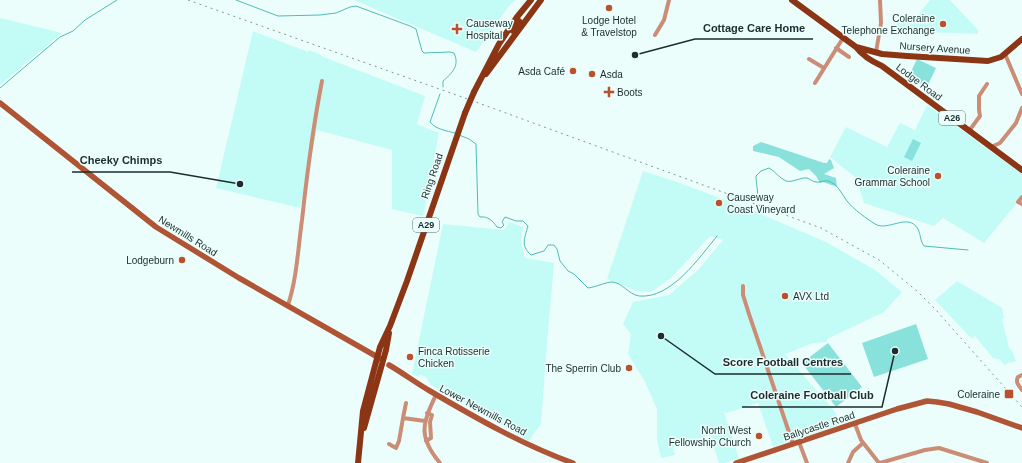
<svg xmlns="http://www.w3.org/2000/svg" width="1022" height="463" viewBox="0 0 1022 463" font-family="Arial,sans-serif">
	<rect width="100%" height="100%" fill="#ecfefc"/>
	<path fill="#c3fbf6" d="M354 0H515L509 6 476 52Z
		M930 0H950L978 30V34L900 31 897 35 894 33 893 27 898 21 902 22 905 19 911 24Z
		M0 18 62 33 0 85Z
		M253 31 308 52 309 50 321 55V56L425 96 417 124 439 133 423 216 392 209V150L317 130 300 208 216 188Z
		M927 105 1022 174V197L984 243 943 218 934 226 864 203 856 178 830 157 846 127 887 147 900 123 915 130Z
		M643 171 680 183 754 211 826 242 875 270 902 292 884 312 827 339V342L813 343 785 354 836 413 839 425 773 447 758 403 727 413 724 412 739 458 725 463H719L710 435 673 447 675 455 661 458 657 441V409L645 382 628 354 631 334 623 324 633 302 669 295 699 269 723 240 710 236 671 278 651 292 637 291 607 279Z
		M509 222 523 227 521 242 525 258 554 263 548 330 541 424 528 441 466 403 431 385 426 377 421 375 416 376 412 374 443 224 504 230Z
		M957 281 1002 308 1004 319H1002L1009 348H1010L1011 351H1012L1016 361 1011 363 1009 362 1005 365 999 359 993 358 975 336 972 339 935 300Z"/>
	<path fill="#88e2db" d="M917 59 936 68 927 87 908 78Z
		M913 139 921 143 912 161 904 157Z
		M761 142 824 163H827L829 159 831 160 834 168 824 174 836 178 837 187 823 182 820 183 816 176 809 169 800 171 779 157 753 151V146Z
		M916 324 928 359 874 377 862 343Z
		M828 343 862 387 836 407 802 363Z"/>
	<g fill="none" stroke-linecap="round" stroke-linejoin="round">
		<path stroke="#50bbb4" stroke-width="1" d="M236 0 278 16 320 15 336 13 350 7 356 6 410 26 416 29 422 51 424 53 450 52 454 53C460 66 452 73 443 81V87
			M0 88 60 37 73 31 85 20 117 0
			M440 94 430 122C435 129 447 131 455 133
			M459 135 469 139 476 144 478 214 480 217C488 216 493 221 497 227L501 228 504 225 502 222 505 217 516 221H523L528 226C525 238 520 245 531 255L544 251 548 245H554L557 249 560 261 568 271 574 274 588 288C596 287 606 282 612 282 623 283 628 294 639 296 671 299 699 258 717 236
			M757 201C759 193 756 185 756 176L761 171 769 168C775 171 779 178 786 181 792 183 801 177 807 178 810 179 813 182 816 182 820 183 824 180 828 181 838 184 841 193 847 201 853 209 867 219 875 224 888 232 908 212 918 229 921 235 920 241 924 246L968 250"/>
		<path stroke="#cc8d77" stroke-width="4" d="M655 35 664 20 669 0
			M836 48 849 57
			M876 52 881 23 880 0
			M1005 54 1022 94
			M809 59 824 68
			M815 83 843 38
			M969 131 980 116 979 110V96L987 84
			M991 147 1000 143 1016 123 1022 108
			M1022 197 1018 202 1022 204
			M743 286V295L749 314 793 444
			M288 305C297 278 298 248 302 220 307 174 313 127 322 81
			M1022 375 1018 377C1015 382 1019 386 1022 390
			M436 395C422 423 418 437 440 463
			M403 418 406 403
			M855 424 861 440 879 463
			M426 441 431 438 430 422 432 415 427 413
			M799 442 807 463
			M389 444 396 448 399 441 403 418 425 421
			M848 463 853 452 863 443
			M880 463 925 450 939 448 987 463"/>
		<path stroke="#af5535" stroke-width="5.5" d="M0 103 156 227 239 278 381 359
			M389 365C403 373 416 383 430 391 476 418 523 445 573 463
			M736 463 897 409 927 401 937 402 949 404 977 412 1022 428"/>
		<path stroke="#8c3514" stroke-width="6" d="M792 0 856 47C862 55 873 62 882 66L1022 170
			M513 31 519 21
			M856 47 882 54 907 56 988 61 1001 57 1022 39
			M486 74 541 0
			M474 92 499 44 517 17 531 0
			M364 428 386 350 389 333
			M358 463 363 411 380 347 390 326 407 281 465 113"/>
		<path stroke="#869896" stroke-width="1" stroke-dasharray="2 4" stroke-linecap="butt" d="M188 0 462 97 821 228 879 260 917 291 936 310 1022 407"/>
		<path stroke="#8c3514" stroke-width="6" d="M465 113 474 92"/>
	</g>
	<g fill="#b9522c" stroke="#ecfefc" stroke-width="1.5">
		<circle cx="609" cy="8" r="4"/>
		<circle cx="943" cy="24" r="4"/>
		<path d="M455 23h4v4h4v4h-4v4h-4v-4h-4v-4h4z"/>
		<circle cx="573" cy="71" r="4"/>
		<circle cx="592" cy="74" r="4"/>
		<path d="M607 86h4v4h4v4h-4v4h-4v-4h-4v-4h4z"/>
		<circle cx="938" cy="176" r="4"/>
		<circle cx="719" cy="203" r="4"/>
		<circle cx="182" cy="260" r="4"/>
		<circle cx="785" cy="296" r="4"/>
		<circle cx="410" cy="357" r="4"/>
		<circle cx="629" cy="368" r="4"/>
		<rect x="1004" y="389" width="10" height="10" rx="2"/>
		<circle cx="759" cy="436" r="4"/>
	</g>
	<g text-anchor="middle" dominant-baseline="central" stroke-width="3" stroke-linejoin="round" paint-order="stroke">
		<g fill="#ecfefc" stroke="#5a6c6a" stroke-width="1">
			<rect x="939" y="111" width="26" height="14" rx="3"/>
			<rect x="413" y="218" width="26" height="14" rx="3"/>
		</g>
		<g font-size="9" font-weight="bold" fill="#1b2d2c">
			<text x="952" y="118">A26</text>
			<text x="426" y="225">A29</text>
		</g>
		<g font-size="10" fill="#1b2d2c" stroke="#ecfefc" text-anchor="end">
			<text x="935" y="18">Coleraine<tspan x="935" dy="12">Telephone Exchange</tspan></text>
			<text x="609" y="20" text-anchor="middle">Lodge Hotel<tspan x="609" dy="12">&amp; Travelstop</tspan></text>
			<text x="466" y="23" text-anchor="start">Causeway<tspan x="466" dy="12">Hospital</tspan></text>
			<text x="565" y="71">Asda Café</text>
			<text x="600" y="74" text-anchor="start">Asda</text>
			<text x="617" y="92" text-anchor="start">Boots</text>
			<text x="930" y="170">Coleraine<tspan x="930" dy="12">Grammar School</tspan></text>
			<text x="727" y="197" text-anchor="start">Causeway<tspan x="727" dy="12">Coast Vineyard</tspan></text>
			<text x="174" y="260">Lodgeburn</text>
			<text x="793" y="296" text-anchor="start">AVX Ltd</text>
			<text x="418" y="351" text-anchor="start">Finca Rotisserie<tspan x="418" dy="12">Chicken</tspan></text>
			<text x="621" y="368">The Sperrin Club</text>
			<text x="1000" y="394">Coleraine</text>
			<text x="751" y="430">North West<tspan x="751" dy="12">Fellowship Church</tspan></text>
		</g>
		<g font-size="10" fill="#1b2d2c" stroke="#ecfefc">
			<text transform="translate(935 48) rotate(4)">Nursery Avenue</text>
			<text transform="translate(919 82) rotate(37)">Lodge Road</text>
			<text transform="translate(432 176) rotate(-71)">Ring Road</text>
			<text transform="translate(188 236) rotate(32)">Newmills Road</text>
			<text transform="translate(483 410) rotate(28)">Lower Newmills Road</text>
			<text transform="translate(819 426) rotate(-18)">Ballycastle Road</text>
		</g>
	</g>
	<path fill="none" stroke="#1b2d2c" stroke-width="1.5" d="M635 55L695 39H813M240 184L170 172H72M661 336L715 374H851M895 351L882 407H742"/>
	<g fill="#1b2d2c" stroke="#ecfefc" stroke-width="1.5">
		<circle cx="635" cy="55" r="4"/>
		<circle cx="240" cy="184" r="4"/>
		<circle cx="661" cy="336" r="4"/>
		<circle cx="895" cy="351" r="4"/>
	</g>
	<g font-size="11" text-anchor="middle" font-weight="bold" fill="#1b2d2c" stroke="#ecfefc" stroke-width="3" stroke-linejoin="round" paint-order="stroke">
		<text x="754" y="32">Cottage Care Home</text>
		<text x="121" y="164">Cheeky Chimps</text>
		<text x="783" y="366">Score Football Centres</text>
		<text x="812" y="399">Coleraine Football Club</text>
	</g>
</svg>
